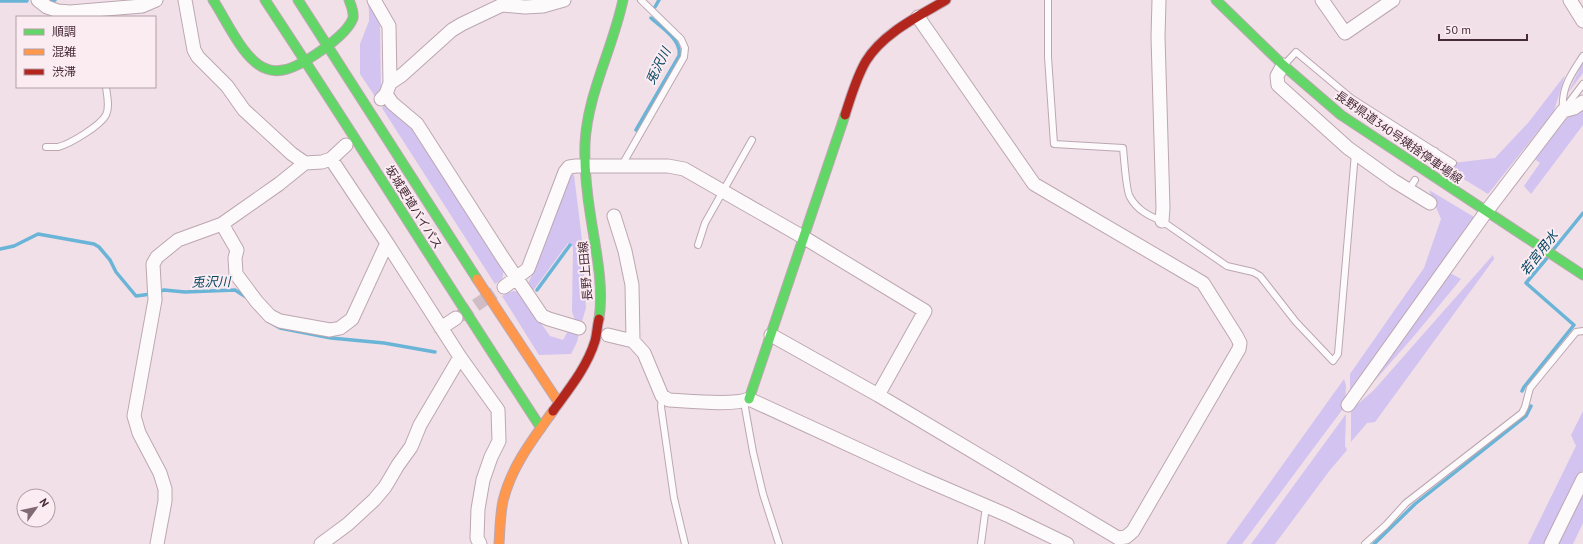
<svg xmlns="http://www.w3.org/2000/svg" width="1583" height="544" viewBox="0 0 1583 544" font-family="'PT Sans','Noto Sans JP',sans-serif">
	<rect width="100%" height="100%" fill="#f1e0e7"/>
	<path fill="#d2c3f1" d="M367 0 374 12 380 26 381 89 376 98 360 74V44L369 21V10Z
		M1583 62V73L1568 93Z
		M1565 75 1554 111 1488 194 1449 170 1453 163 1495 158 1528 123Z
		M384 105 412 127 504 270 502 279 495 284 382 108Z
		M1583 106V125L1531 194 1524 186 1540 163 1533 158 1569 115Z
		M572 174 574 175 582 240 586 308 582 321 575 320 572 312 573 247 568 243 535 288 532 291 528 284 533 273 556 211Z
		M1429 190 1474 217 1459 241 1350 396V374L1424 268 1441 219Z
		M1493 255 1494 259 1375 422 1367 423 1351 442V410L1374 390Z
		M1450 273 1461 279 1414 336 1370 386 1369 384Z
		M513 291 519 292 550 336 563 340 568 331 579 333 577 342 571 354 539 355 502 296Z
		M1344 379 1346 385 1345 406 1242 544H1226Z
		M1583 411V470L1546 544H1528L1576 446 1571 435Z
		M1346 414 1345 446 1347 450 1330 470 1275 544H1251Z
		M1583 492V523L1573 544H1557Z"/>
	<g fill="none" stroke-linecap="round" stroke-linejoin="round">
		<path stroke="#6ab4d7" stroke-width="3.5" d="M0 1H27
			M51 1 55 0
			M655 7 659 0
			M636 130 679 56C682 40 662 28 651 18
			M0 249 14 246 38 234 94 244 99 247 110 260 116 272 136 296 151 294
			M1553 250 1583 213
			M537 290 570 245
			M157 292 164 290 185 292 235 290 246 297
			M268 321 280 328 331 338 384 343 435 352
			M1522 391 1524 387 1574 325 1526 283 1547 258
			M1374 544 1415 504 1526 416 1531 406"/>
		<path stroke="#cfbcc4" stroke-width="13" stroke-dasharray="13 6" stroke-linecap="butt" d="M460 316 494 293"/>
		<g stroke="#bca7b1" stroke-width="8">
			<path id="lane" d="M1048 0V57L1054 144 1123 148C1124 157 1126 191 1130 197 1137 210 1149 216 1162 221L1227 266 1253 272 1260 276 1296 322 1333 361 1338 354 1355 153
				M1284 65 1296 52 1351 98 1453 163
				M1565 108 1583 84
				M1563 111C1561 87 1571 75 1583 56
				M46 147C50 147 54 147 58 147 70 144 100 126 106 115 110 107 107 96 106 87
				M1430 159 1435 151
				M622 165 684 57 685 48 681 39 641 0
				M1409 189 1415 180
				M698 245 705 223 752 140
				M662 396 661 407 674 498 685 544
				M744 402 753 452 763 494 779 544
				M981 544 986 506
				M1365 544 1386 525 1406 503 1522 413 1525 407 1530 388 1576 332 1583 331"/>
		</g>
		<g stroke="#bca7b1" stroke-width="15">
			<path id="street" d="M38 0 47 7 58 11 70 12 142 6 156 0
				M185 0 194 50 198 57 227 86 244 110 292 154 305 163 322 162 331 159 387 243 460 357 498 410 499 441 491 457 483 480 478 509 477 538 480 544
				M374 0 389 26 390 83
				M1159 0 1158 37 1163 208 1162 221
				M1322 0 1345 33 1393 0
				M1570 0 1583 21
				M1283 65 1277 76 1278 85 1348 148 1394 181 1430 203
				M386 94 392 103 417 124 503 258 542 316 549 319 579 328
				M381 99 386 94 390 83 402 75 452 30 462 24 502 5 525 7 543 6 564 0
				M331 159 346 145
				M614 216 625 251 632 285 633 341
				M222 224 237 250 235 258 236 274 257 302 270 316 280 321 330 330 340 328 352 319 387 243
				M504 287 528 269 565 172 569 167 576 166H668L684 169 803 237 925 311 878 395
				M441 328 456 318
				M608 335 633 341 644 353 662 396 669 400C688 401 734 406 749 399L921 478 1007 515 1067 544
				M771 335 878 395 1118 538 1126 537 1133 531 1239 349 1240 343 1237 337 1203 283 1034 184 918 17
				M1348 405 1486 212 1563 111 1574 108 1583 102
				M157 544 165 501V489L160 473 139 433 134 416 155 300 153 264 157 257 178 240 222 224 279 184 305 163
				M321 544 348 524 374 500 385 487 398 465 411 447 420 425 460 357
				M1551 544 1583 479"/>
		</g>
		<g stroke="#bca7b1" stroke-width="11">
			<path id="fast" d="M213 0C226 19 244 62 267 69 272 71 278 71 283 70 301 67 347 36 353 18 354 12 351 5 349 0
				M265 0C359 142 448 286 541 428
				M298 0 477 279
				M1216 0 1283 65 1341 115 1583 275
				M599 319C604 287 596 251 591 219 587 194 584 169 585 144 587 95 613 48 623 0
				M749 399 845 115"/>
		</g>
		<g stroke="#bca7b1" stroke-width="11">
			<path id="slow" d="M477 279 559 403
				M499 544C500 530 500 515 503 501 511 467 533 439 553 411"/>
		</g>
		<g stroke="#bca7b1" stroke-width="11">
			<path id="jam" d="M845 115C851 97 856 78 866 61 883 33 919 16 946 0
				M553 411C569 389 587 367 595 341 597 334 597 326 599 319"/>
		</g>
		<use href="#lane" stroke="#fdfafb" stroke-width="6"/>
		<use href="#street" stroke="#fdfafb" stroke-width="13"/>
		<use href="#fast" stroke="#63d668" stroke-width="9"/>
		<use href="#slow" stroke="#ff974d" stroke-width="9"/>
		<use href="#jam" stroke="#b3261e" stroke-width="9"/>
	</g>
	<g text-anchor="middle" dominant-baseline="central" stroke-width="4" stroke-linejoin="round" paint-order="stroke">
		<g font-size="12" fill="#462a37" stroke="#fbecf2">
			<text transform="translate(1399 137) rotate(35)">長野県道340号姨捨停車場線</text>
			<text transform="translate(414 207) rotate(58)">坂城更埴バイパス</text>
			<text transform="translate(585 271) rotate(-95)">長野上田線</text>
		</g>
		<g font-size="13" font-style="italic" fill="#0a4962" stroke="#fbecf2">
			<text transform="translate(658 66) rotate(-63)">兎沢川</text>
			<text transform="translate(1539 253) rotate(-52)">若宮用水</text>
			<text transform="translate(211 282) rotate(-1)">兎沢川</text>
		</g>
	</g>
	<rect x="16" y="16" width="140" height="72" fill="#fbecf2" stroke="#b39ea7"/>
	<rect x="24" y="29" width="20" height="6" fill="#63d668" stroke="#b39ea7"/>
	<text x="52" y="36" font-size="12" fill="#462a37">順調</text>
	<rect x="24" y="49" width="20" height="6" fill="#ff974d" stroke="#b39ea7"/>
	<text x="52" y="56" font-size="12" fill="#462a37">混雑</text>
	<rect x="24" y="69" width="20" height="6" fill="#b3261e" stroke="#b39ea7"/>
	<text x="52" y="76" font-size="12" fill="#462a37">渋滞</text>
	<g transform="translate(36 508) rotate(57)"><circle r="19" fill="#fbecf2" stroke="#b39ea7"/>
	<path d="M0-3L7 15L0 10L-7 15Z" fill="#826a75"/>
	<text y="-6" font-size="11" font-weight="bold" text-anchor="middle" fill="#462a37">N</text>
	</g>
	<path d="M1439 34v6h88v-6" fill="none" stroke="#462a37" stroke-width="2"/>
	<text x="1445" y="34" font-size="12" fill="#462a37" stroke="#fbecf2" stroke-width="3" paint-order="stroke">50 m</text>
</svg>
